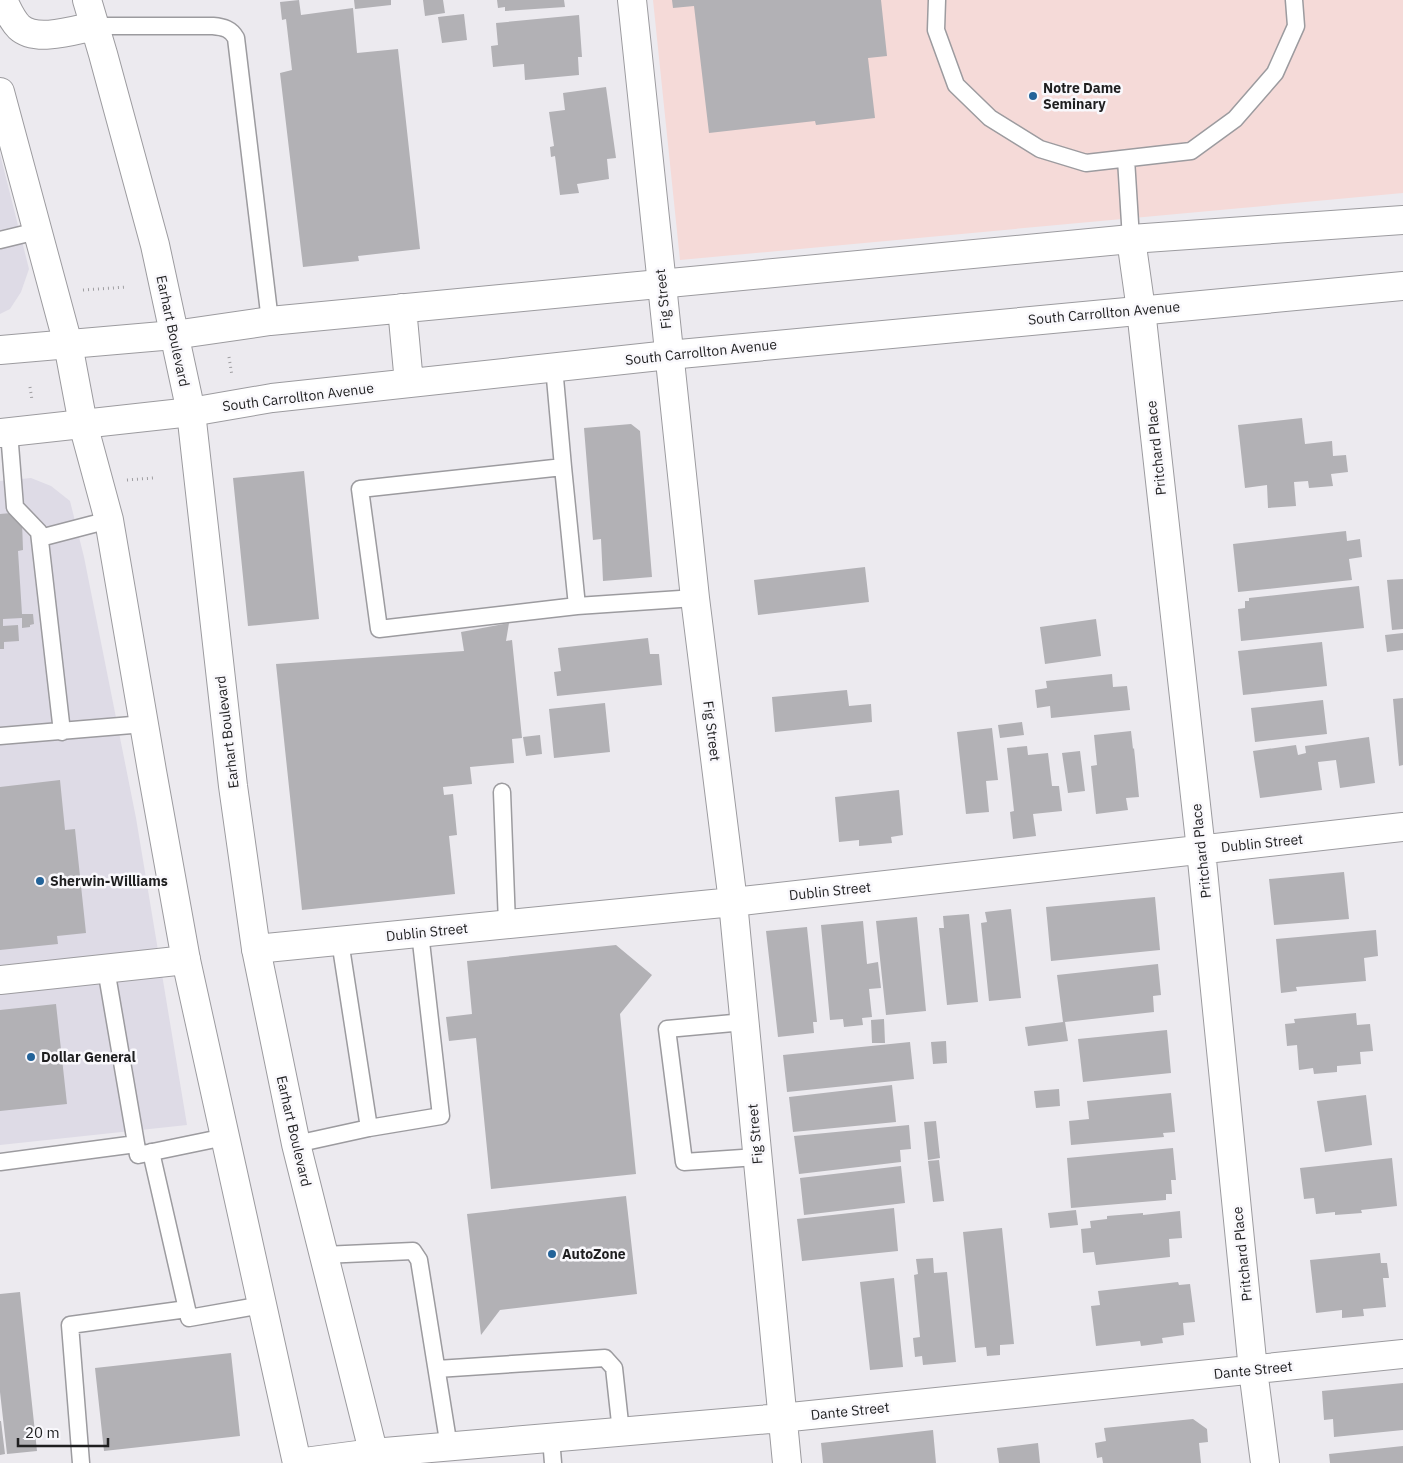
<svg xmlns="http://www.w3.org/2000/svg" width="1403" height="1463" viewBox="0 0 1403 1463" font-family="'IBM Plex Sans',sans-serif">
	<rect width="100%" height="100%" fill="#eceaef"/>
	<path fill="#dedbe6" d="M0 154 29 269 21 292 10 309 0 314Z
		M31 478 51 486 70 501 84 557 136 818 187 1125 0 1145V481Z"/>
	<path fill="#f5dad8" d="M653 0H1403V193L680 260Z"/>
	<path fill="#b2b1b5" d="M299 0 301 15 353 8 357 53 398 49 420 249 358 256 359 261 303 267 280 73 292 70 286 19 282 20 280 2Z
		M354 0H391V5L355 9Z
		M423 0H443L445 13 425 16Z
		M497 0H564L565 7 505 11V7L498 8Z
		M672 0H881L887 56 868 58 875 118 816 125 815 121 709 133 694 6 673 8Z
		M464 14 467 40 442 43 438 17Z
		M579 15 582 57H578L579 75 525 80 524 64 493 67 491 46 498 45 496 23Z
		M606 87 616 158 607 159 609 179 577 184 579 193 560 195 555 156 551 157 550 147 554 146 549 112 565 110 563 93Z
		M1302 418 1305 444 1332 441 1333 456 1346 455 1348 472 1331 474 1333 486 1309 488 1308 481 1294 482 1296 506 1268 508 1267 485 1245 488 1238 425Z
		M631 424 640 431 652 577 603 581 601 539 593 540 584 428Z
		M304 471 319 619 248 626 233 478Z
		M11 513V516H16L17 522H22L23 550 18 551 22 614H33L34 624 30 625V627L22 628V618L3 619V626L18 625 19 641 4 642V649H0V514Z
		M1346 531 1347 541 1360 539 1362 557 1349 559 1352 580 1238 592 1233 544Z
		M865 567 869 602 758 615 754 580Z
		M1403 579V629L1392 630 1387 580Z
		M1359 586 1364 628 1241 641 1238 609 1245 608V601H1249V598Z
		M1096 619 1101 656 1045 664 1040 627Z
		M509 623 506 641 512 640 522 738 512 739 514 763 470 767 472 784 443 787 444 795 453 794 457 835 449 836 455 894 302 910 276 664 464 651 461 632Z
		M1403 633V650L1387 652 1385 635Z
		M648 638 650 654H659L662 685 557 696 554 672 561 671 558 648Z
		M1322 642 1327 686 1243 695 1238 651Z
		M1112 674 1113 687 1127 686 1130 710 1051 718 1050 706 1037 708 1035 690 1047 688 1046 681Z
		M847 690 849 706 871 704 872 722 775 732 772 697Z
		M1403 698V765L1399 766 1393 699Z
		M1323 700 1327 734 1255 742 1251 708Z
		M605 703 610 752 554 758 549 709Z
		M1022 722 1024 735 1000 738 998 725Z
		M992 728 998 780 986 781 989 812 966 814 957 732Z
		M1131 731 1133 749 1134 748 1139 797 1126 798 1128 810 1096 814 1091 766 1097 765 1094 735Z
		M540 735 542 754 526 756 523 737Z
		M1369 737 1375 783 1340 788 1336 760 1318 762 1322 790 1260 798 1253 751 1296 745 1298 755 1306 753 1305 746Z
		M1027 746 1028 755 1048 753 1052 786H1059L1062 811 1033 814 1036 836 1013 839 1010 812 1014 811 1007 748Z
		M1080 751 1085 791 1068 793 1062 753Z
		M60 780 65 830 75 829 86 933 57 936 58 944 0 950V787Z
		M899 790 903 835 891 837 892 843 859 846V840L839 842 835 797Z
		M1344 872 1349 919 1274 925 1269 879Z
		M1155 897 1160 950 1051 961 1046 907Z
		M1011 909 1021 998 989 1001 981 923 987 922 985 912Z
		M969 914 978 1002 947 1005 939 928H944L943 916Z
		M917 917 926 1011 886 1015 876 921Z
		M863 921 867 964 878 962 881 988 869 989 872 1017 862 1018 863 1025 844 1027 843 1019 830 1020 821 925Z
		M807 927 817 1022H813L814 1033 778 1037 766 931Z
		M1376 930 1378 956 1364 958 1366 981 1296 987 1297 991 1281 993 1276 939Z
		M616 945 652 975 620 1014 636 1174 491 1189 476 1038 449 1041 446 1017 472 1014 467 961Z
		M1158 964 1161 995 1153 996 1154 1012 1065 1022 1068 1041 1028 1046 1025 1027 1063 1022 1057 975Z
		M56 1004 67 1104 0 1111V1010Z
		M1356 1013 1357 1025 1370 1024 1373 1051 1360 1052 1361 1064 1337 1066V1072L1314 1074 1313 1068 1299 1070 1297 1045 1287 1046 1285 1024 1295 1023 1294 1019Z
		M884 1019 885 1043H872L871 1020Z
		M1167 1030 1171 1073 1083 1082 1078 1039Z
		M946 1041 947 1063 933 1064 931 1042Z
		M910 1042 914 1079 787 1092 783 1055Z
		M892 1085 896 1122 793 1132 789 1097Z
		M1059 1089 1060 1106 1036 1108 1034 1091Z
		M1171 1093 1175 1132 1163 1133 1164 1137 1071 1145 1069 1121 1089 1119 1087 1101Z
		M1366 1095 1372 1145 1325 1152 1317 1101Z
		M936 1121 940 1158 928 1160 924 1122Z
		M909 1125 911 1149 900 1150 901 1162 799 1174 794 1136Z
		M1173 1148 1176 1180H1171L1172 1194H1166V1200L1071 1208 1067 1158Z
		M1392 1158 1397 1206 1361 1210 1362 1213 1335 1215V1212L1316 1214 1314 1198 1304 1199 1300 1168Z
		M939 1160 944 1201 933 1202 928 1161Z
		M901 1166 905 1203 804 1215 800 1178Z
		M626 1196 637 1294 500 1310 481 1335 467 1214Z
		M894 1208 898 1251 802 1261 797 1219Z
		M1076 1210 1078 1225 1050 1228 1048 1213Z
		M1180 1211 1182 1238 1169 1239 1170 1257 1096 1265 1094 1252 1083 1253 1081 1229 1091 1228 1090 1221 1107 1219V1216L1143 1213V1215Z
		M1002 1228 1014 1344 1000 1345V1355L987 1356 986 1347 975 1348 963 1232Z
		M1380 1253 1381 1263H1387L1389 1278H1383L1386 1307 1363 1309 1364 1316 1342 1318V1310L1316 1313 1310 1260Z
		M933 1258 934 1273 947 1272 956 1362 923 1365 922 1356 915 1357 913 1338 920 1337 914 1275 918 1274 916 1259Z
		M894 1278 903 1367 870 1370 860 1282Z
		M1178 1282 1179 1285 1190 1284 1195 1322 1183 1323 1184 1335 1162 1338 1163 1343 1141 1346 1140 1341 1096 1346 1091 1306 1100 1305 1098 1291Z
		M20 1292 37 1451 7 1454 0 1392V1294Z
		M231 1353 240 1436 104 1451 95 1368Z
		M1403 1383V1430L1334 1437 1333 1419 1324 1420 1322 1391Z
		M1193 1419 1207 1429 1208 1442 1199 1443 1201 1463H1103L1102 1457 1097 1458 1095 1443 1106 1441 1104 1428Z
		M0 1421H1L5 1454 0 1455Z
		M933 1430 936 1463H823L821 1443Z
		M1038 1443 1040 1463H999L997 1448Z
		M1403 1446V1463H1330L1329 1454Z"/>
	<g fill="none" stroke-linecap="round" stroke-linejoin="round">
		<g stroke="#9c9b9f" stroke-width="19">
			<path id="service" d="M937 0 936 30 956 85 990 118 1040 149 1086 163 1191 151 1235 119 1275 73 1296 26 1294 0
				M95 26H213C224 27 231 29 236 38L270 321
				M1126 159 1131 239
				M0 240 37 231
				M554 367 563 467 360 489 379 629 577 606 695 598
				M9 432 15 507 39 532 62 732
				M563 467 577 606
				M40 538 109 520
				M0 736 144 724
				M502 792 507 924
				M340 941 369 1128
				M106 969 138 1155 225 1137
				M744 1022 667 1029 684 1162 757 1157
				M296 1144 369 1128 441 1116 420 933
				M151 1152 189 1318 262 1305
				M0 1162 136 1144
				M323 1255 413 1251 419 1260 449 1447
				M437 1369 605 1358 614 1368 621 1432
				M551 1438 553 1463
				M81 1463 70 1325 187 1309"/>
		</g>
		<g stroke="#9c9b9f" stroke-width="30">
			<path id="minor" d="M632 0 695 598 733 902 787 1463
				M1131 239 1141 310 1201 850 1253 1370 1265 1463
				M256 949 733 902 1403 827
				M0 980 186 960
				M297 1463 373 1453 781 1418 1403 1354"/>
		</g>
		<g stroke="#9c9b9f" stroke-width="30">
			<path id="secondary" d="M402 308 409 383
				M0 350 174 335 270 321 1131 239 1403 220
				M0 433 191 412 272 398 669 355 1403 286"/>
		</g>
		<g stroke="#9c9b9f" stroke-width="30">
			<path id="primary" d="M3 0C7 9 12 20 19 27 36 43 75 30 95 26
				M87 0 103 54 155 245 191 412 233 786 256 949 296 1144 376 1463
				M0 92 68 344 83 424 109 520 152 771 186 960 297 1463"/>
		</g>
		<path stroke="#9f9ea1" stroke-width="3" stroke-dasharray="1 4" stroke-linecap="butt" d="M83 290 127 287
			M229 357 232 376
			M30 387 32 400
			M127 480 153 478"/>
		<use href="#service" stroke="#fff" stroke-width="16"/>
		<use href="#minor" stroke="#fff" stroke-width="28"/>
		<use href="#secondary" stroke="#fff" stroke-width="28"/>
		<use href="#primary" stroke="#fff" stroke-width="28"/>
	</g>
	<g fill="#236399" stroke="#f9f8fc" stroke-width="2">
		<circle cx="1033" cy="96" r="5"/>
		<circle cx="40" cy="881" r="5"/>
		<circle cx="31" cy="1057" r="5"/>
		<circle cx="552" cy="1254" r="5"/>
	</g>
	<g text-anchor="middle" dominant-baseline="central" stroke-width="5" stroke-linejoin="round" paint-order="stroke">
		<g font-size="14" font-weight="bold" fill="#1f1f20" stroke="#f9f8fc" text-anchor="start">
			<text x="1043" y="88">Notre Dame<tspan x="1043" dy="16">Seminary</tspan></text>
			<text x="50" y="881">Sherwin-Williams</text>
			<text x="41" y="1057">Dollar General</text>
			<text x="562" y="1254">AutoZone</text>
		</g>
		<g font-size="14" fill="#1f1f20" stroke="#f9f8fc">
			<text transform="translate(663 299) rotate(-96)">Fig Street</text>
			<text transform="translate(1104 313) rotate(-5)">South Carrollton Avenue</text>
			<text transform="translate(173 331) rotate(78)">Earhart Boulevard</text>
			<text transform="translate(701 352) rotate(-6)">South Carrollton Avenue</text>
			<text transform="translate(298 397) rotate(-7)">South Carrollton Avenue</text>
			<text transform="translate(1156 448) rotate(-96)">Pritchard Place</text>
			<text transform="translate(712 731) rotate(83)">Fig Street</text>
			<text transform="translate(227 732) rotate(-97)">Earhart Boulevard</text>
			<text transform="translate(1262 843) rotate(-6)">Dublin Street</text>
			<text transform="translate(1201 851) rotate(-96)">Pritchard Place</text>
			<text transform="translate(830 891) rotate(-6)">Dublin Street</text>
			<text transform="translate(427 932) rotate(-6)">Dublin Street</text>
			<text transform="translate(294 1131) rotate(77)">Earhart Boulevard</text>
			<text transform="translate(755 1134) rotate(-95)">Fig Street</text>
			<text transform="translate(1242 1254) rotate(-96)">Pritchard Place</text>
			<text transform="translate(1253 1370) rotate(-6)">Dante Street</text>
			<text transform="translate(850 1411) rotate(-6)">Dante Street</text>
		</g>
	</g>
	<path d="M18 1438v8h90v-8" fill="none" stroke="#1f1f20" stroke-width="2.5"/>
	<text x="25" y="1438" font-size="15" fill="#1f1f20" stroke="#f9f8fc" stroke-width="4" paint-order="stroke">20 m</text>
</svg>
